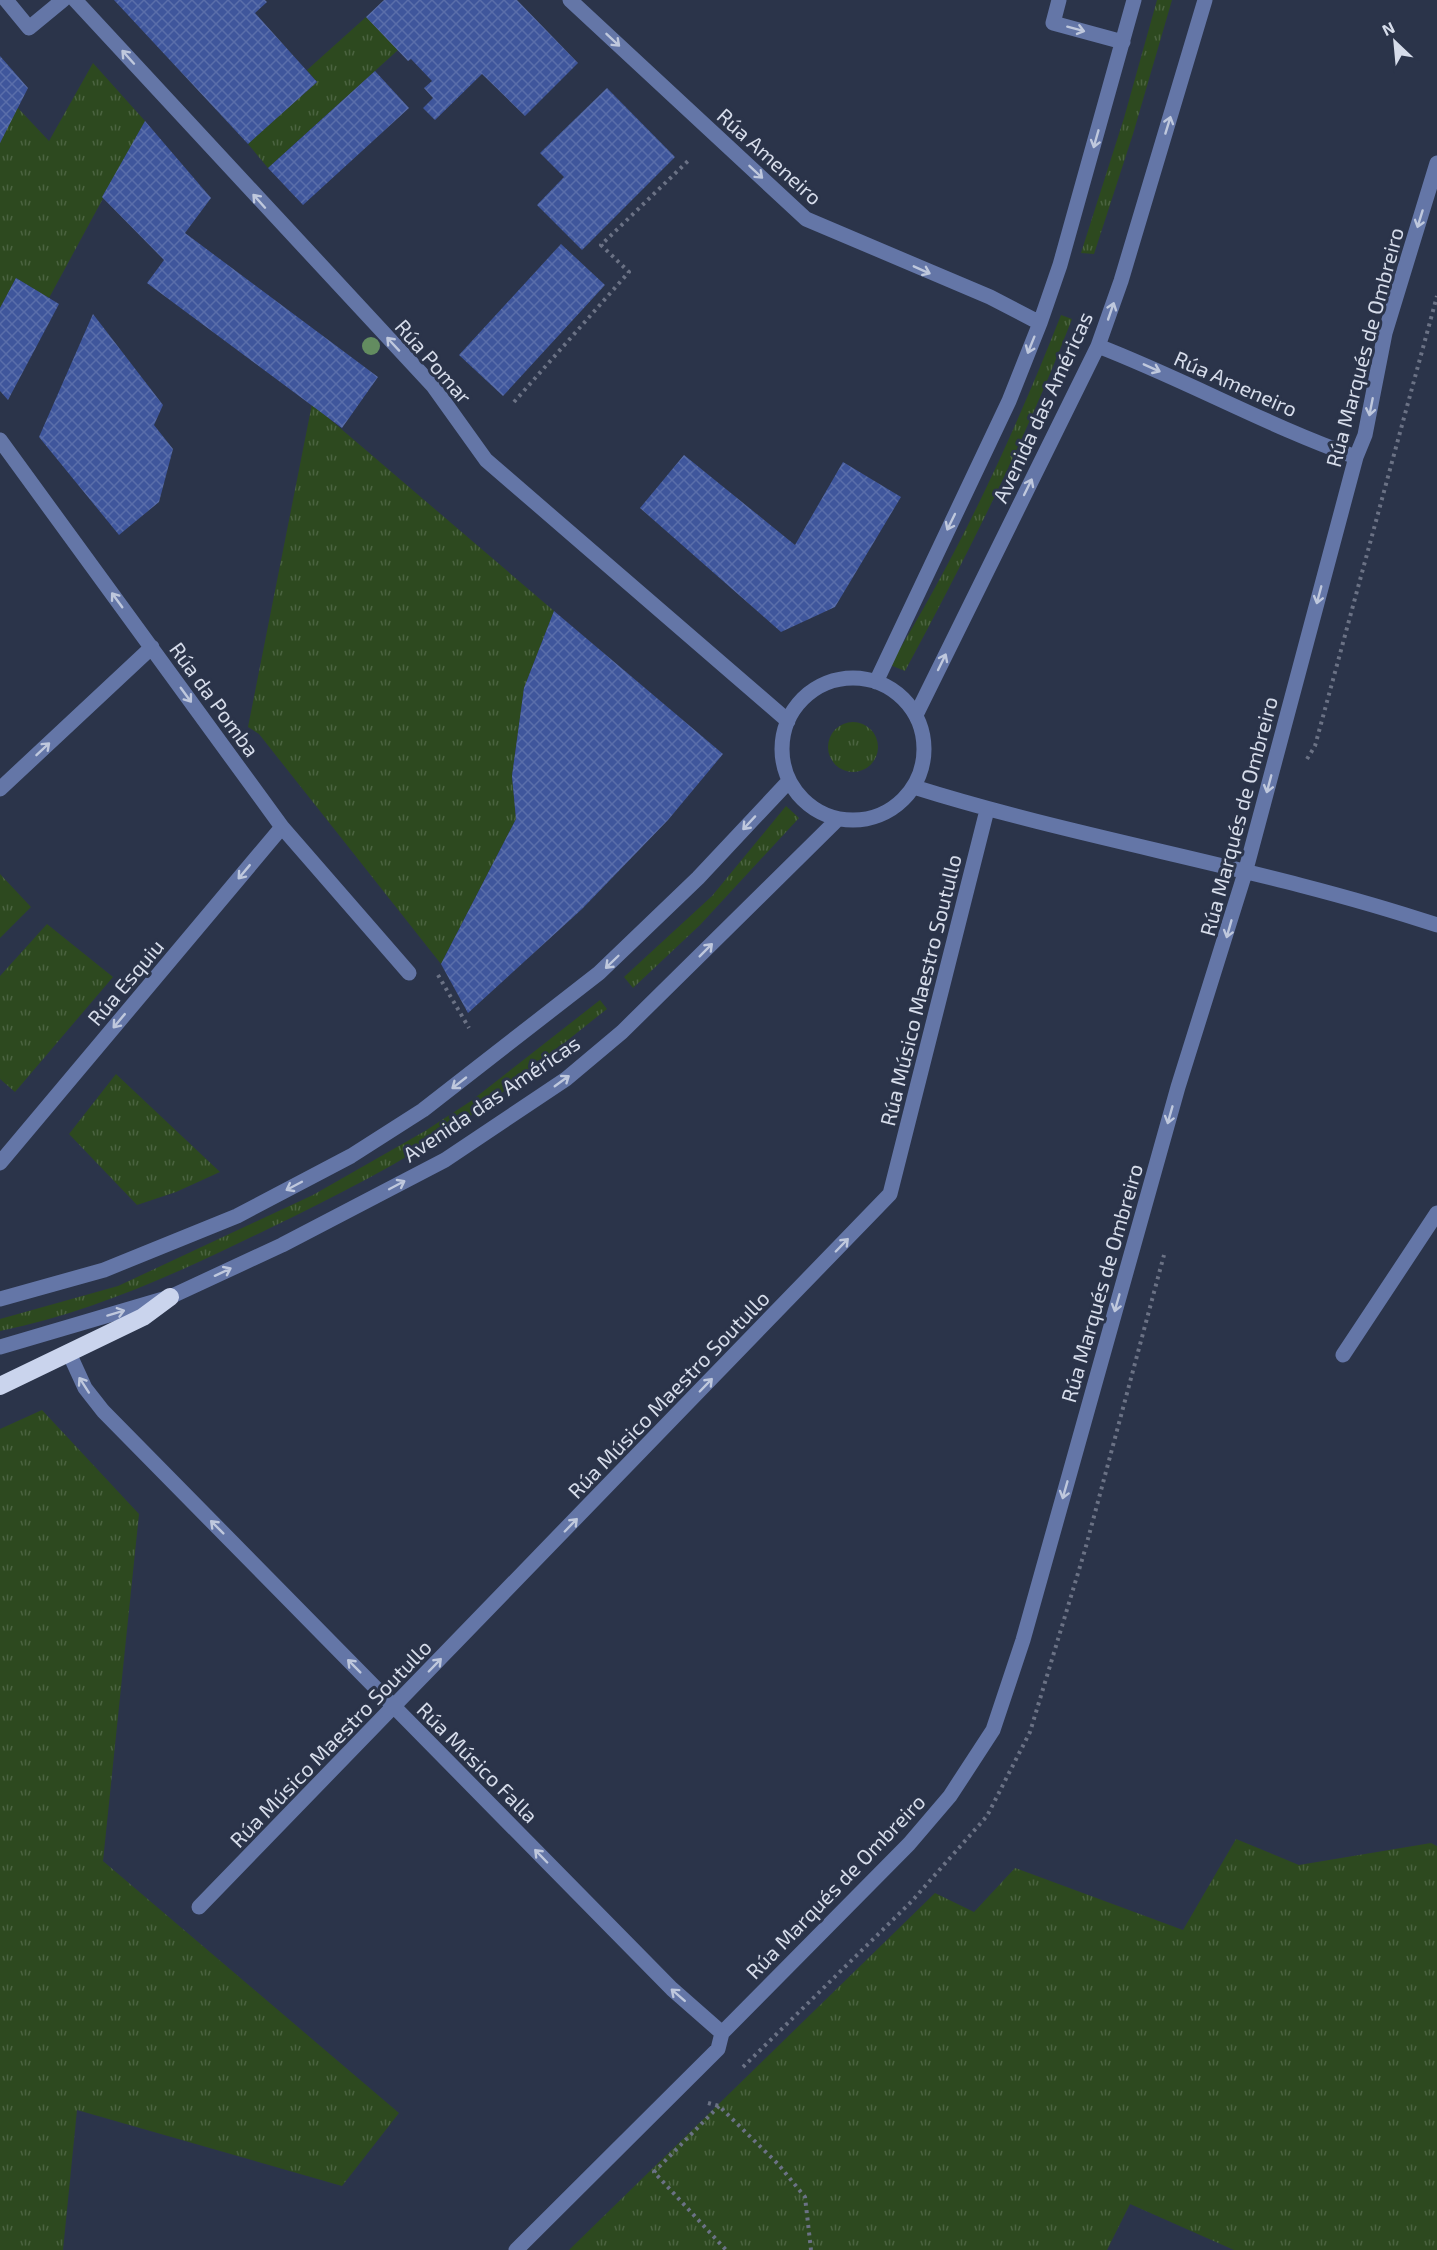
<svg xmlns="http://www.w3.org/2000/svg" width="1437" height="2250" viewBox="0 0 1437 2250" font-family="'Exo 2',sans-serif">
	<defs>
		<pattern id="grass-tufts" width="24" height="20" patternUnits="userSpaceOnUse" patternTransform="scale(1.5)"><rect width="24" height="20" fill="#2d491f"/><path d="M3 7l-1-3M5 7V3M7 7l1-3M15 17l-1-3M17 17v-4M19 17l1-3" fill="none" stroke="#4b6340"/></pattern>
		<pattern id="building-cross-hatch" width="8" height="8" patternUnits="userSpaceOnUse" patternTransform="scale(1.5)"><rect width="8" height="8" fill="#3f569c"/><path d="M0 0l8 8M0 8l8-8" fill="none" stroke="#5a6eaa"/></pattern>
	</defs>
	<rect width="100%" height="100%" fill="#2b344a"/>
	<path fill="url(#grass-tufts)" d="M1157 0H1172L1133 134 1094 254 1081 253 1124 118Z
		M366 17 398 50 268 168 248 144 317 82 307 70Z
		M93 63 145 121 49 298 16 278 0 308V143L17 107 49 141Z
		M1061 315 1072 319C1025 441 967 556 905 671L890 665C959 553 1013 437 1061 315Z
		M312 404 554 611 524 688 512 776 516 819 441 964 259 734 248 727Z
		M828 747a25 25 0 1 1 50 0a25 25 0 1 1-50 0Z
		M786 806 799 818 700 925 633 988 624 977 712 896Z
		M0 874 31 907 0 938Z
		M47 924 113 977 15 1092 0 1079V976Z
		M600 1000 607 1009C559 1046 513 1087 463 1121 402 1163 334 1197 268 1229 182 1271 94 1312 0 1331V1319L118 1286 313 1195 425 1131 471 1101Z
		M116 1074 220 1172 176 1192 137 1205 69 1134Z
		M42 1410 139 1514 103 1861 399 2113 342 2186 77 2110 63 2250H0V1429Z
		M1236 1839 1299 1865 1431 1843 1437 1846V2250H1234L1130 2204 1107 2250H569L935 1893 974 1912 1015 1868 1183 1930Z"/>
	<path fill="url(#building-cross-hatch)" d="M114 0H265L267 2 255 13 317 82 248 144Z
		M384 0H517L578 63 525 116 482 74 435 120 423 108 433 98 424 88 432 81 411 59 408 61 366 17Z
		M0 56 28 88 0 143Z
		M375 71 409 108 303 205 268 168Z
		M607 88 675 157 582 250 537 205 564 177 540 153Z
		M145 121 211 198 185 233 378 377 342 428 147 283 164 260 102 197Z
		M561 244 605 285 503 396 459 355Z
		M16 278 59 304 8 400 0 391V308Z
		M93 314 163 405 154 425 173 449 159 502 119 535 39 437Z
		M684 455 795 545 843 462 901 497 835 607 781 632 640 508Z
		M554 611 723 754 668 820 582 909 468 1013 441 964 516 819 512 776 524 688Z"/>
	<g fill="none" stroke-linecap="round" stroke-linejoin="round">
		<path stroke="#6b7285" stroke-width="4" stroke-dasharray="3 4.5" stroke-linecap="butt" d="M514 402 629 272 601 245 689 160
			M1307 759 1315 746 1437 296
			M438 975 469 1028
			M743 2067 912 1901 987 1816 1030 1732 1085 1550 1164 1255
			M708 2103 719 2106 778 2164 805 2197 811 2250
			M719 2106 654 2172 726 2250"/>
		<path stroke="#6476a7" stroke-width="15" d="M6 0 29 28 63 0
			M75 0 433 386 486 460 788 721
			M570 0 806 219 990 297 1040 323
			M1059 0 1053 23 1123 42
			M1098 346C1186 380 1268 426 1356 457
			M0 440 282 827 409 973
			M782 749a71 71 0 1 1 142 0a71 71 0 1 1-142 0Z
			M876 682 1009 401 1040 323 1060 265 1134 0
			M916 715 1098 346 1121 281 1205 0
			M914 787C1086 841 1266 868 1437 925
			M0 789 152 647
			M0 1163 282 827
			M0 1299 104 1270 237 1216 351 1156 423 1110 599 973 698 878 789 781
			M0 1347 170 1297 282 1245 445 1160 566 1079 622 1032 838 819
			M69 1353 85 1388 103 1411 672 1989 722 2033
			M1343 1355 1437 1213
			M199 1907 890 1194 987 810
			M516 2250 718 2049 722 2033 909 1844 950 1796 993 1730 1023 1640 1178 1087 1245 873 1356 457 1365 435 1385 333 1437 163"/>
		<path stroke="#cad4ed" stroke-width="18" d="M0 1386 143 1317 170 1297"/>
	</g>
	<circle fill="#638c60" cx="371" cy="346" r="9"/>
	<defs><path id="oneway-shaft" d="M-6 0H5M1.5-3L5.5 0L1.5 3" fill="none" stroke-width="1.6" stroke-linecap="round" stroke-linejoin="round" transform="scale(1.5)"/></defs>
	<g stroke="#bfc8dd">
		<use href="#oneway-shaft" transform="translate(1076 29) rotate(15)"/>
		<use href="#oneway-shaft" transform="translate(613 40) rotate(43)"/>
		<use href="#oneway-shaft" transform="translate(128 57) rotate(-132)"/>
		<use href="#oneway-shaft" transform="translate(1168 125) rotate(-73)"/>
		<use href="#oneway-shaft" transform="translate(1096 139) rotate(106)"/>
		<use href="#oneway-shaft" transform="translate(756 172) rotate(43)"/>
		<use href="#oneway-shaft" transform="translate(259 201) rotate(-132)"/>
		<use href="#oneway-shaft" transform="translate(1420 219) rotate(107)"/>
		<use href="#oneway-shaft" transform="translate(922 270) rotate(24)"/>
		<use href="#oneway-shaft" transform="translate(1111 311) rotate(-71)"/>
		<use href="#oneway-shaft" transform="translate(393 344) rotate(-133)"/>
		<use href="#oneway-shaft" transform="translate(1031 345) rotate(112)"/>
		<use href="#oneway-shaft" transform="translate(1152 368) rotate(24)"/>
		<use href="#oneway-shaft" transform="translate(1371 407) rotate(101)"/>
		<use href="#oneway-shaft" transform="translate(1028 487) rotate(-64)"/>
		<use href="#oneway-shaft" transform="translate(951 522) rotate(116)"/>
		<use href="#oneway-shaft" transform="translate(1319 595) rotate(105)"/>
		<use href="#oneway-shaft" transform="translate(117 600) rotate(-126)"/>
		<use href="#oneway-shaft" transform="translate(942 662) rotate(-64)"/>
		<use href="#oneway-shaft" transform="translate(186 695) rotate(54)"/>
		<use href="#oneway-shaft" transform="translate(43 749) rotate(-43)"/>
		<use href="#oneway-shaft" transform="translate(1269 784) rotate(105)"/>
		<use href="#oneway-shaft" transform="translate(749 823) rotate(133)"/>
		<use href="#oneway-shaft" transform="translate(244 872) rotate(130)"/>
		<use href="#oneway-shaft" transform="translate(1229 929) rotate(106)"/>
		<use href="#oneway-shaft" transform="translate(706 950) rotate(-45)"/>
		<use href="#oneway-shaft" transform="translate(612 962) rotate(136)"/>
		<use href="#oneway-shaft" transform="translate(119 1021) rotate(130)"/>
		<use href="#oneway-shaft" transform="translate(562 1081) rotate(-36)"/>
		<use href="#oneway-shaft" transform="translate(459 1083) rotate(142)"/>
		<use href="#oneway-shaft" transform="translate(1170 1115) rotate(106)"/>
		<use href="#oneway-shaft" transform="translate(397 1185) rotate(-28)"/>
		<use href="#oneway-shaft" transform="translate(294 1186) rotate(152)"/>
		<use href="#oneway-shaft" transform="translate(842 1245) rotate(-46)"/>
		<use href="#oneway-shaft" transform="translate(223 1272) rotate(-25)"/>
		<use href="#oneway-shaft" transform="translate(1117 1303) rotate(106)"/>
		<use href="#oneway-shaft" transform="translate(116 1313) rotate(-17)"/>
		<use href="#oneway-shaft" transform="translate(84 1385) rotate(-123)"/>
		<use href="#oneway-shaft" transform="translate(706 1385) rotate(-46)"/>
		<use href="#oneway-shaft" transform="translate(1065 1490) rotate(106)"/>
		<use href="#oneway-shaft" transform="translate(571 1525) rotate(-46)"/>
		<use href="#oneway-shaft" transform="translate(217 1527) rotate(-135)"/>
		<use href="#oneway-shaft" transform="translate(435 1665) rotate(-46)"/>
		<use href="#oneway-shaft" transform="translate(354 1666) rotate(-135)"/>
		<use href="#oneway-shaft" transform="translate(541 1856) rotate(-134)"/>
		<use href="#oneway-shaft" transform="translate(678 1995) rotate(-139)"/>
	</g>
	<g text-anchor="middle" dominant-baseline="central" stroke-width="6" stroke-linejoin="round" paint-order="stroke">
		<g font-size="21" fill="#d6dcea" stroke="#2b344a">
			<text transform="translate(770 156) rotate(42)">Rúa Ameneiro</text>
			<text transform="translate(1364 347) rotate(-75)">Rúa Marqués de Ombreiro</text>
			<text transform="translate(434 361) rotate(49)">Rúa Pomar</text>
			<text transform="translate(1236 383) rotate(24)">Rúa Ameneiro</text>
			<text transform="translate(1042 407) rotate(-65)">Avenida das Américas</text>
			<text transform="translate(215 699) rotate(54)">Rúa da Pomba</text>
			<text transform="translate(1238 816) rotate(-75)">Rúa Marqués de Ombreiro</text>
			<text transform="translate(125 982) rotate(-50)">Rúa Esquiu</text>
			<text transform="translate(920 990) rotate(-76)">Rúa Músico Maestro Soutullo</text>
			<text transform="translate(491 1098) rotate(-34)">Avenida das Américas</text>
			<text transform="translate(1101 1283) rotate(-74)">Rúa Marqués de Ombreiro</text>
			<text transform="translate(668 1394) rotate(-46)">Rúa Músico Maestro Soutullo</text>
			<text transform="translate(330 1743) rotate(-46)">Rúa Músico Maestro Soutullo</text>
			<text transform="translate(478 1762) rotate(45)">Rúa Músico Falla</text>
			<text transform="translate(835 1886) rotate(-46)">Rúa Marqués de Ombreiro</text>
		</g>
	</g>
	<g transform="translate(1395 42) rotate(334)" stroke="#2b344a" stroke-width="4.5" paint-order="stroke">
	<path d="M0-4.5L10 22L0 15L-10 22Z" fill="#d6dcea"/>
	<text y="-9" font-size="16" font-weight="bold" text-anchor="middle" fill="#d6dcea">N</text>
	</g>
</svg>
